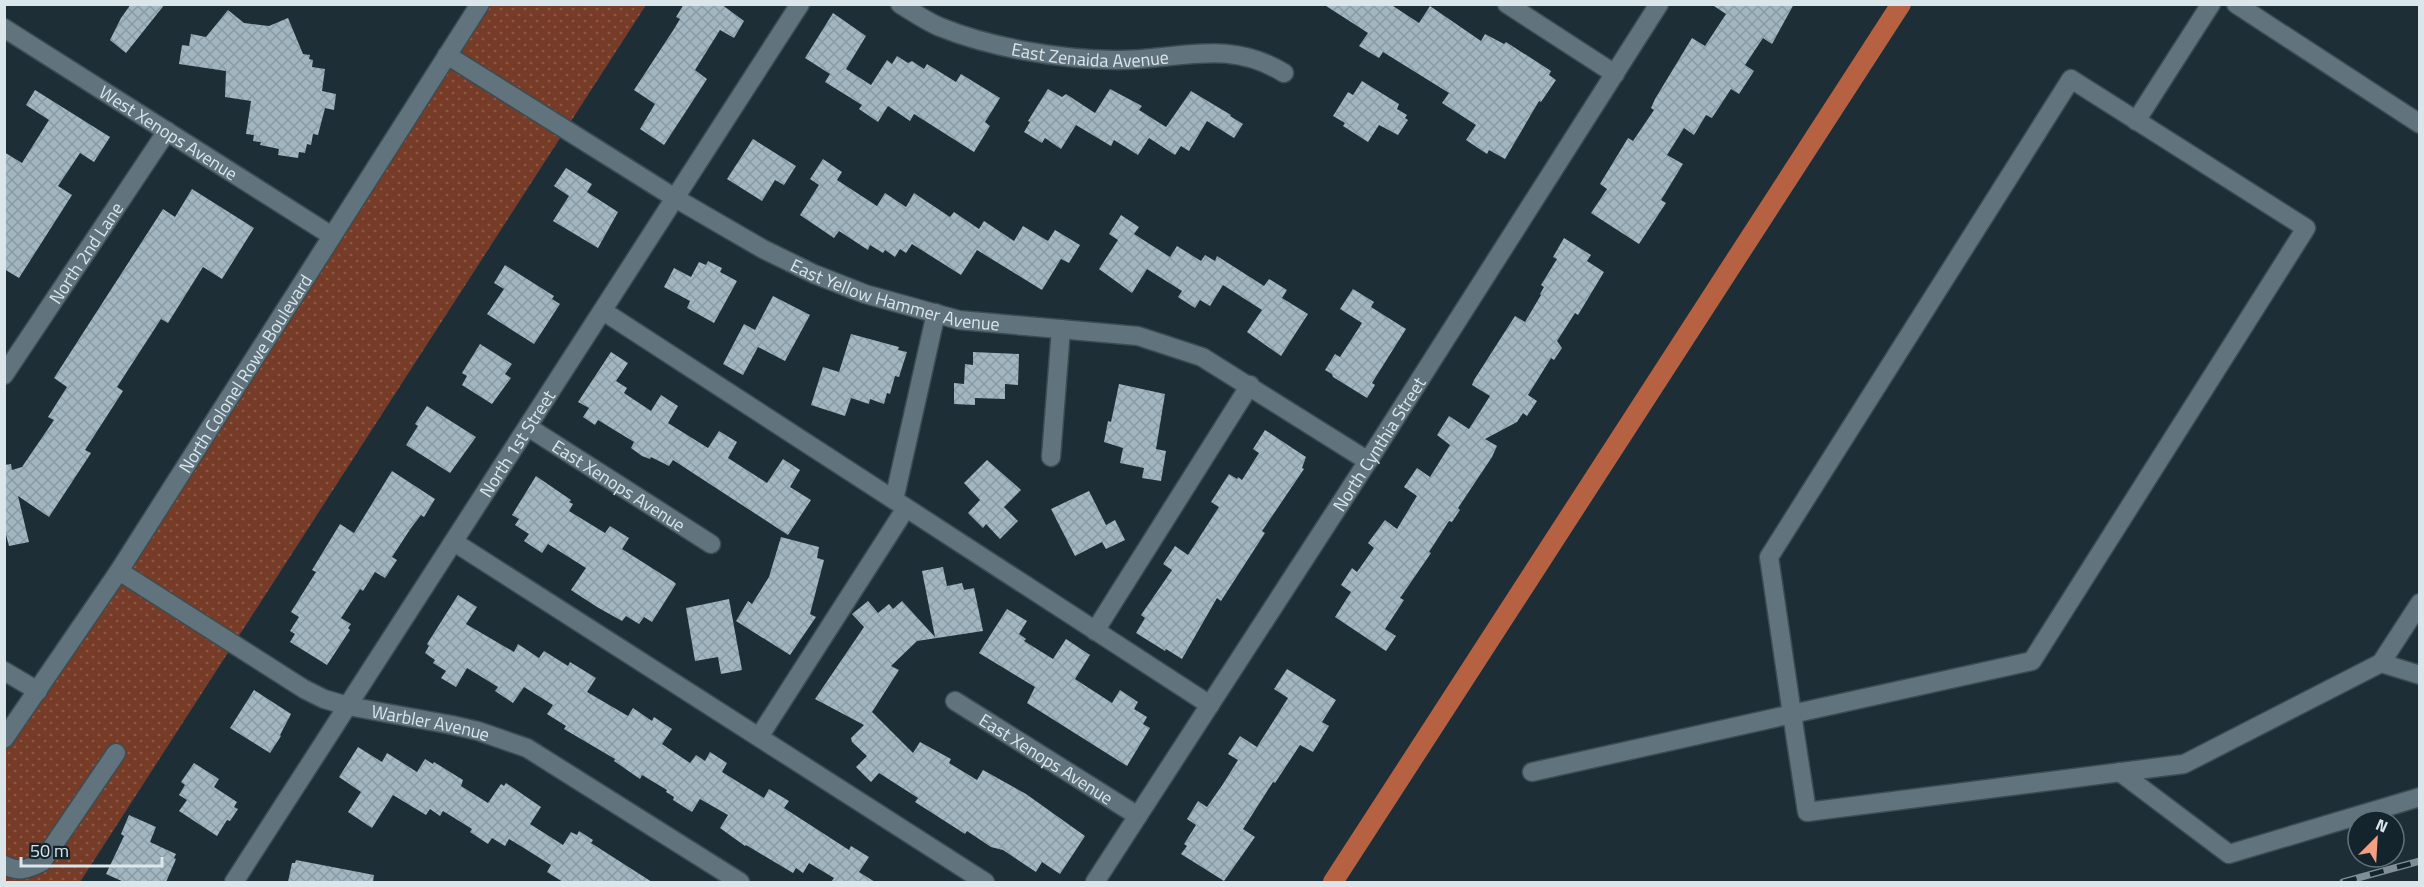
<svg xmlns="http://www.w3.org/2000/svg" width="2424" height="887" viewBox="0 0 2424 887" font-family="'Titillium Web',sans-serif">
	<defs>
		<pattern id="grass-dots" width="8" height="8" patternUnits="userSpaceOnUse" patternTransform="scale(1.5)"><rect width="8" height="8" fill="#773c27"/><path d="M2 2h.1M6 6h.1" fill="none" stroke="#8a5846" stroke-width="1.8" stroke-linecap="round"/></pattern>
		<pattern id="building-cross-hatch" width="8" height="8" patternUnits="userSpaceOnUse" patternTransform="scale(1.5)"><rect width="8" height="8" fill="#a2b6c1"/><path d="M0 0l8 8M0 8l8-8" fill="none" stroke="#8a9aa2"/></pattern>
	</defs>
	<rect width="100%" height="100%" fill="#1d2e37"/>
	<path fill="url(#grass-dots)" d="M487 5H646L80 882H5L4 752Z"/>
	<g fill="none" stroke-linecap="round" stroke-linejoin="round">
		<path stroke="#b56142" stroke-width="20" d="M1333 882 1901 4"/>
	</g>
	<path fill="url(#building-cross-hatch)" d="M131 4H165L126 53 110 40 121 18Z
		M684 4H721L744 21 734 38 720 30 695 70 707 79 664 145 640 129 655 104 634 90 674 29 680 19 676 17Z
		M1323 4H1390L1419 23 1430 6 1481 41 1485 34 1504 44 1506 42 1551 71 1549 75 1556 80 1541 102 1539 101 1505 159 1489 150 1487 154 1466 140 1476 125 1442 103 1449 93 1383 52 1379 58 1359 46 1368 33Z
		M1711 4H1794L1772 44 1763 38 1745 65 1754 71 1739 94 1731 89 1712 118 1706 115 1694 135 1684 128 1667 155 1683 164 1661 200 1666 203 1639 244 1591 213 1607 189 1600 184 1628 138 1633 141 1654 110 1651 108 1655 99 1692 38 1705 46 1726 14Z
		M228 10 244 23 269 26 288 18 303 54 310 55 309 59 313 60 312 67 325 69 322 91 336 94 334 110 325 108 318 135 313 134 311 145 307 144 305 153 299 152 298 158 278 155 279 149 260 145 261 142 253 141 254 135 246 134 251 101 225 97 226 71 179 64 182 45 189 46 191 34 206 37Z
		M833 13 866 36 846 69 871 85 887 60 892 64 897 56 908 63 912 61 924 69 927 64 956 82 961 74 1000 98 985 122 990 126 974 152 914 114 910 121 888 106 878 122 859 109 862 105 825 82 830 74 805 58Z
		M1362 81 1399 104 1397 109 1407 115 1405 118 1408 120 1398 135 1379 125 1368 142 1343 126 1345 123 1333 116 1348 92 1353 95Z
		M1048 89 1062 97 1066 94 1095 113 1110 89 1142 106 1139 110 1166 127 1191 91 1231 115 1230 116 1243 124 1234 138 1207 121 1189 151 1181 146 1175 155 1149 138 1138 155 1114 140 1111 146 1076 125 1061 149 1045 138 1042 143 1024 132 1030 122 1028 121Z
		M35 90 110 137 94 162 80 153 58 186 72 195 19 278 4 269V152L22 163 49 120 26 105Z
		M753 139 796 166 784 185 775 180 762 201 727 179Z
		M823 159 842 172 837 180 877 206 885 193 906 207 914 193 950 217 954 212 979 229 984 221 1014 241 1023 226 1048 241 1055 230 1080 245 1069 263 1061 259 1042 290 977 250 961 275 912 244 906 253 900 249 895 257 885 250 883 253 870 245 868 250 839 231 834 238 800 215 819 185 810 179Z
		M566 168 592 184 587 192 618 212 598 248 553 221 569 196 554 186Z
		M192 189 254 228 222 279 203 267 168 323 161 319 117 387 123 391 85 450 91 453 49 517 18 496 29 542 9 546 4 527V465L11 464 12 470 22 467 54 420 48 417 67 387 54 378 163 209 175 217Z
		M1121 215 1139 227 1134 234 1170 257 1177 246 1201 261 1205 255 1215 261 1217 256 1264 286 1269 279 1287 290 1282 298 1308 314 1281 356 1247 332 1262 310 1223 285 1210 306 1200 300 1195 308 1178 297 1182 291 1147 269 1132 293 1099 269 1118 240 1109 234Z
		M1564 238 1591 255 1587 261 1604 272 1578 315 1575 313 1557 341 1562 348 1554 360 1551 358 1528 395 1537 401 1527 416 1523 413 1517 422 1485 439 1497 446 1492 457 1458 508 1460 510 1452 522 1449 521 1429 552 1431 553 1400 598 1404 600 1385 629 1396 636 1386 651 1335 617 1351 592 1341 585 1352 568 1357 572 1374 548 1368 543 1385 520 1397 529 1417 496 1404 487 1417 468 1430 477 1450 445 1437 435 1449 416 1469 429 1490 396 1472 385 1474 380 1515 316 1525 322 1541 295 1540 294 1544 287 1541 285 1557 259 1553 257Z
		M708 261 722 268 720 272 737 281 714 323 687 308 690 301 664 287 674 268 691 277 699 262 706 265Z
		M505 265 554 296 552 299 560 304 534 344 487 314 504 289 494 283Z
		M1353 289 1374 302 1371 307 1406 329 1372 383 1375 385 1367 398 1333 377 1332 374 1325 370 1335 354 1340 357 1362 323 1340 309Z
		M773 296 810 315 785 361 758 347 743 375 723 364 744 324 755 330Z
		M851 334 899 347 898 350 907 352 899 377 895 376 890 394 887 393 884 404 870 399 869 404 851 398 845 416 811 405 823 367 839 372Z
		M480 344 512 364 505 374 511 378 492 404 462 385 467 376 462 373Z
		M611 352 628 363 616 381 627 388 624 393 651 411 661 395 678 406 668 423 708 448 719 431 737 442 728 458 767 483 783 459 800 470 790 487 811 500 788 535 673 460 669 466 651 457 650 459 642 456 631 448 634 442 598 420 595 425 583 417 589 408 578 402Z
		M973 352 1019 354 1018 385 1005 384V399L975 398V405L954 404V383L964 384 965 364 973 365Z
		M1119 384 1165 394 1156 449 1166 451 1161 481 1142 478 1144 468 1120 463 1123 448 1104 442 1108 421 1111 422Z
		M427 406 476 437 450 473 406 445 418 426 415 424Z
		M1265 430 1306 457 1302 468 1304 469 1262 531 1265 533 1221 601 1217 598 1182 659 1166 649 1165 651 1136 633 1145 618 1141 615 1172 570 1163 564 1175 546 1188 555 1219 507 1211 502 1229 474 1237 479 1238 477 1242 480 1259 453 1253 449Z
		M987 460 1021 490 1004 507 1018 521 1000 539 986 524 983 528 968 513 980 500 964 483Z
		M392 471 435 499 424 517 421 515 411 528 392 557 397 560 385 578 375 572 363 591 360 589 341 618 351 624 348 628 350 630 327 665 290 642 295 634 290 631 299 617 291 612 316 572 312 570 340 524 354 533Z
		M536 476 571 500 569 502 573 504 569 511 605 533 610 526 629 538 622 549 674 582 676 584 652 622 644 617 639 624 626 616 622 621 597 607 571 590 586 568 548 544 542 553 524 541 529 534 515 525 519 519 512 515Z
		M1089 491 1106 525 1115 520 1125 540 1106 549 1102 542 1075 556 1051 509Z
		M781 537 819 547 817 558 824 560 810 614 816 617 790 655 736 621 748 601 752 604 769 577Z
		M943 567 947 586 962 583 964 590 974 588 983 631 917 641 891 666 899 670 872 712 913 753 920 742 951 759 949 763 977 780 983 770 1026 794 1085 836 1060 874 1042 862 1036 872 1003 850 991 847 967 831 965 834 915 802 918 798 879 773 871 782 856 767 867 756 852 742 851 738 864 725 815 699 864 627 852 614 868 601 878 613 889 604 893 609 902 601 935 637 922 571Z
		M458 595 477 607 466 624 514 652 518 644 539 658 544 651 568 666 570 662 596 678 587 692 628 716 633 708 652 721 654 717 672 729 662 744 690 763 696 755 705 761 710 752 727 763 722 772 764 798 769 789 789 801 784 808 849 850 851 846 869 857 859 872 875 882H831L834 878 809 863 803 873 796 868 793 873 746 845 745 846 720 828 728 815 700 799 692 812 673 800 674 797 666 792 667 790 642 775 640 779 614 761 615 759 564 729 566 726 547 714 553 705 524 687 513 703 495 691 498 687 467 668 456 687 441 678 446 671 433 663 435 660 425 653 429 646 427 644Z
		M729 599 742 670 721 674 718 657 695 661 686 608Z
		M1007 609 1027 621 1019 634 1026 639 1024 641 1053 659 1066 639 1090 655 1075 679 1112 703 1120 690 1138 702 1134 709 1147 717 1143 724 1150 728 1127 766 1027 703 1035 687 979 653Z
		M1287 669 1336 700 1322 722 1329 726 1313 752 1300 745 1275 783 1273 782 1243 829 1255 837 1224 881 1181 854 1187 846 1184 844 1196 825 1187 819 1198 801 1207 807 1223 784 1238 760 1228 754 1240 736 1257 747 1288 698 1274 689Z
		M254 690 291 714 280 735 281 736 270 753 230 728Z
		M358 747 382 762 387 753 417 772 425 759 433 764 434 762 463 780 461 786 488 803 501 784 504 786 506 783 541 807 530 824 563 845 571 832 577 835 579 831 593 840 591 843 652 882H563L547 872 551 865 519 845 509 839 505 846 492 838 488 844 470 832 472 829 443 811 440 816 430 809 426 815 393 795 372 828 348 812 361 792 339 777Z
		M194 763 219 779 214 787 237 802 234 807 238 809 230 821 227 820 217 836 179 811 187 800 179 795 185 785 181 782Z
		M129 815 156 827 150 842 176 854 174 858 176 859 166 882H124L106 874 124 836 121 834Z
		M296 860 374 875 373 882H288L292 863H295Z"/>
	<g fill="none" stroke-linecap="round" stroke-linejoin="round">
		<g stroke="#3d4c53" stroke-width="21">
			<g id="minor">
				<path id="s1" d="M900 4C913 12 926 21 940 27 992 48 1059 59 1115 60 1176 61 1226 37 1284 73"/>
				<path d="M1507 4 1615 74"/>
				<path d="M2236 4 2420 124"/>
				<path id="s2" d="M4 28 332 236"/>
				<path id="s3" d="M447 55 675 198 763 249 814 274 865 294 959 320 1138 336 1202 357 1368 461"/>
				<path d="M2071 79 2306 228 2032 661 1792 714 1769 557Z"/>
				<path d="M2136 121 2211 4"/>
				<path d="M603 311 1210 705"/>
				<path id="s4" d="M4 375 167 131"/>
				<path id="s5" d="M528 427 711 544"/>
				<path d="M1051 457 1061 329"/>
				<path d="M894 500 936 313"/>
				<path d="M454 542 985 882"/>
				<path id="s6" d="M119 571 304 689 324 699 348 706 452 725 478 731 527 748 740 882"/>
				<path d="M1095 631 1250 385"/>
				<path d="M2381 663 2420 603"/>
				<path d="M4 671 38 691"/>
				<path id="s7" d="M955 701 1138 816"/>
				<path d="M759 737 906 508"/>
				<path id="s8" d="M4 739 119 571 480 4"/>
				<path d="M1532 772 1792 714 1807 812 2184 764 2381 663 2420 675"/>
				<path d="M2120 772 2229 854 2420 797"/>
				<path d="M4 865C19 873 28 869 42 862L116 753"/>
				<path id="s9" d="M234 882 800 4"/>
				<path id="s10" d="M1095 882 1368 461 1659 4"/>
			</g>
		</g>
		<use href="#minor" stroke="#61747e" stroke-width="18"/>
		<g stroke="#808e95" stroke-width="7">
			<path id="rail" d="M2343 882 2420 861"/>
		</g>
		<use href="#rail" stroke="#13242d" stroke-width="4.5" stroke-dasharray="14" stroke-linecap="butt"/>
	</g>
	<g text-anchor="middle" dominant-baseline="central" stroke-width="6" stroke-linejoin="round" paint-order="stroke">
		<g font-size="18" fill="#dbe6eb" stroke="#13242d">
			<text stroke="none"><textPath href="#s1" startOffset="200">East Zenaida Avenue</textPath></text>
			<text stroke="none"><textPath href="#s2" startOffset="195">West Xenops Avenue</textPath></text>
			<text stroke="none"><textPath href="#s4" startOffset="147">North 2nd Lane</textPath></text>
			<text stroke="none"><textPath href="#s3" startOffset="512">East Yellow Hammer Avenue</textPath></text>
			<text stroke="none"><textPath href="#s8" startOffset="438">North Colonel Rowe Boulevard</textPath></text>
			<text stroke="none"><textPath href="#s9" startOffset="522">North 1st Street</textPath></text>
			<text stroke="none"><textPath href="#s10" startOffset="522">North Cynthia Street</textPath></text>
			<text stroke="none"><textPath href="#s5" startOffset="108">East Xenops Avenue</textPath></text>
			<text stroke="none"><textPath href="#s6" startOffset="351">Warbler Avenue</textPath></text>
			<text stroke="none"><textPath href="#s7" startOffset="108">East Xenops Avenue</textPath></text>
		</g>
	</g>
	<rect width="2424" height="887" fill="none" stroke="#dbe6eb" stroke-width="12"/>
	<g transform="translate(2376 839) rotate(24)"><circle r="28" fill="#13242d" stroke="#637279" stroke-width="1.5"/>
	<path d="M0-4.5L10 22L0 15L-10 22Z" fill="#f3a082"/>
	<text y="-9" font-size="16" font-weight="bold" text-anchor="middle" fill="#dbe6eb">N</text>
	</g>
	<path d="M21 857v9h141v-9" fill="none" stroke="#dbe6eb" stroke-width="3"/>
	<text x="30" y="857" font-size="18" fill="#dbe6eb" stroke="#13242d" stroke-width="4.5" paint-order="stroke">50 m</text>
</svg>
